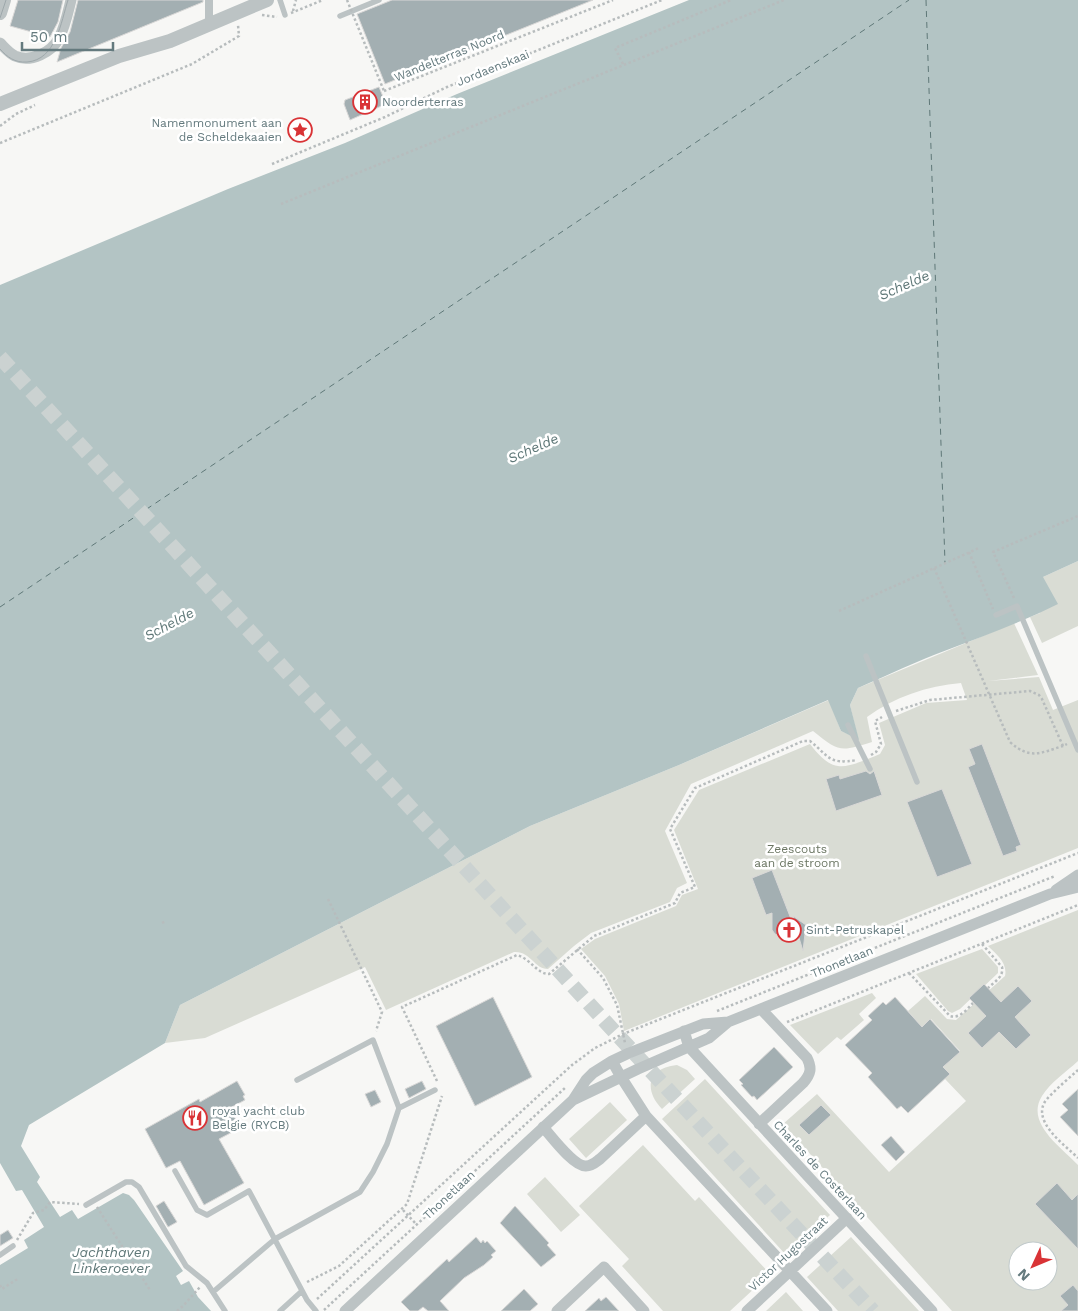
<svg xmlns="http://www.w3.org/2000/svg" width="1078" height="1311" viewBox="0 0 1078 1311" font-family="'Work Sans',sans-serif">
	<rect width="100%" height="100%" fill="#f7f7f5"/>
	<path fill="#d9dcd4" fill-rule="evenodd" d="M1078 561V626L1042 643 1030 617 1040 613 1043 577Z
		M1014 623 1038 675 988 681 1039 677 1053 710 1078 700V848L624 1031 619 1004 605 976 581 949 595 939 676 906 682 895 698 889 674 830 699 790 810 744C816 752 827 765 838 766 849 768 870 758 880 754L885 745 879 723 926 703 967 700 961 683C927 686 894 697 867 717L872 742C840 752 839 752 813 731L691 784 665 831 687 883 677 888 670 902 591 933 574 946 548 969C534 969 531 951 514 952L386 1010 365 967 205 1038 165 1043 180 1005 530 826 679 765 829 700 841 731 858 739 850 705 858 688Z
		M1078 910V1061C1066 1072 1050 1083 1042 1096 1025 1123 1061 1147 1078 1165V1311H952L783 1124 817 1094 889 1172 966 1101 945 1079 943 1067 960 1051 931 1019 922 1027 908 1011 925 996 947 1019 956 1020 1005 976C1008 963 996 954 988 946ZM1018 1251H1048V1281H1018Z
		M982 949 998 967V973L960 1009 952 1013 948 1011 916 974Z
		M872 993 876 998 859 1014 864 1020 841 1040 837 1037 818 1054 790 1025Z
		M677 1065 687 1070 695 1079 662 1109C643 1089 648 1068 677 1065Z
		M705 1079 830 1215 786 1255 662 1119Z
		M610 1102 627 1120 586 1158 569 1139Z
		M643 1145 695 1201 699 1197 770 1274 730 1311H663L622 1266 629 1259 579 1206Z
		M545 1177 580 1215 561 1232 527 1194Z
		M851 1237 919 1311H838L807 1277Z
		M786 1292 803 1311H766Z"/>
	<path fill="#b3c4c4" d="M689 0H1078V561L1043 577 1058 604C1022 622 984 636 947 650 917 661 888 675 858 688L850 705 859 740 841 731 828 700 679 765 530 826 180 1005 165 1043 29 1125 21 1146 40 1177 37 1182 60 1217 72 1210 78 1219 123 1193 129 1195 134 1200 183 1271 176 1276 181 1285 189 1281 198 1297 211 1311H0V1265L28 1248 24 1240 44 1227 22 1190 16 1191 0 1163V285L228 189 345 143 457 94Z"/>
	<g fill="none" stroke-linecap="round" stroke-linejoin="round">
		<path stroke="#5f7878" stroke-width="1" stroke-dasharray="6 5" stroke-linecap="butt" d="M926 0 945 563
			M0 607 909 0"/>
	</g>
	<path fill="#a3afb2" stroke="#d9d8d7" d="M18 0H63L58 22 50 37 10 26Z
		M78 0H203V2L57 62 61 48 70 32Z
		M392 0H593L385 84 357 14Z
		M379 87 386 104 350 120 344 104 345 100Z
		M982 744 1021 845 1016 847 1017 851 1003 856 968 767 975 764 969 749Z
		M866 771 870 774 874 771 882 795 836 811 826 779 839 775 840 779Z
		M942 789 972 864 937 877 907 802Z
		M772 870 791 919 794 920 793 916 806 925 803 951 796 928 790 938 785 936 784 938 775 934 772 930V913L766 915 752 878Z
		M984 984 1001 1002 1018 986 1032 1001 1015 1017 1031 1035 1016 1049 999 1032 982 1048 968 1033 986 1016 969 998Z
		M493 997 532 1077 475 1106 436 1026Z
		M895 997 922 1027 930 1019 960 1052 943 1067 950 1074 908 1113 901 1106 897 1109 868 1077 872 1073 845 1045 872 1020 868 1016 883 1002 886 1005Z
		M774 1047 793 1067 757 1100 754 1096 752 1097 741 1085 743 1084 739 1080Z
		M237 1081 245 1095 243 1096 245 1100 230 1108 240 1128 219 1139 244 1183 204 1205 180 1161 166 1168 145 1129 199 1099 200 1102Z
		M422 1081 426 1089 409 1098 405 1089Z
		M1078 1089V1136L1060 1117 1068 1110 1062 1104Z
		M375 1090 381 1102 371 1107 365 1094Z
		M821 1105 831 1115 809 1135 799 1125Z
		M891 1136 905 1152 896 1161 881 1145Z
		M1057 1183 1072 1200 1078 1194V1249L1035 1204Z
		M164 1201 177 1222 168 1227 156 1206Z
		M515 1206 549 1243 547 1245 556 1255 541 1267 500 1223Z
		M8 1230 13 1238 0 1246V1235Z
		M476 1237 481 1243 483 1240 485 1243 487 1241 496 1251 491 1255 493 1257 484 1265 464 1278 440 1301 449 1311H428L423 1307 418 1311H410L401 1302 447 1259 449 1262Z
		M1073 1285 1078 1291V1311H1061L1068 1305 1060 1296Z
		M524 1289 538 1304 530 1311H501Z
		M606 1297 619 1311H585L599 1298 601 1301Z"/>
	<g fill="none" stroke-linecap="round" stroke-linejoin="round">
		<path stroke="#cbd2d1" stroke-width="15" stroke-dasharray="15 8" stroke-linecap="butt" d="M0 357 612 1029 873 1311"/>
		<path stroke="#b7bcbd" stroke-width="2.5" stroke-dasharray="2.5 2.5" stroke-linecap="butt" d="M293 11 296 0
			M291 13 323 0
			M262 15 277 17
			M623 64 615 48 731 0
			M384 91 613 0
			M0 126 16 114 35 105
			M0 143 192 64 239 36 238 25
			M272 164 385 117 447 87 662 0
			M281 204 784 0
			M969 552 993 609
			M934 568 1010 742C1030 760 1040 753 1063 746
			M1014 598 993 552 1078 516
			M839 611 979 548
			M896 711 930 700 1030 691 1039 695 1042 699 1063 746 1067 744
			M871 755 876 752 881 744 875 721 882 717
			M328 899 382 1012 376 1031
			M162 923 166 921
			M982 944 1002 967C1004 977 994 982 988 988
			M577 949 603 978 617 1005 625 1043
			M909 973 950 1016C960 1019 967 1009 973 1003
			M717 1011 1055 876
			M787 1022 1078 905
			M1078 1070C1068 1079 1056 1089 1047 1099 1029 1120 1065 1145 1078 1158
			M437 1081 402 1007 517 955C531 959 537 974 549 974L594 936 675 903 680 893 695 887 670 829 695 788 803 741H810C829 756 828 765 857 760
			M97 1207 150 1290
			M403 1210 417 1225
			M17 1240 33 1213 44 1210 50 1202 79 1204
			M307 1282 339 1266 407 1204 442 1096
			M0 1285 2 1289 19 1278
			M317 1299 572 1065 595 1048 623 1034 1078 853
			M324 1310 566 1087
			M177 1311 183 1306 200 1287"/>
		<path stroke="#bcc3c4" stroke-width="5.5" d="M280 0 285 15
			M340 16 379 0
			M996 615 1017 606 1078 750
			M866 656 917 782
			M848 725 870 769
			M399 1108 435 1090
			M175 1171 197 1210 207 1215 249 1191 307 1300 316 1311
			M86 1205 126 1182H132L139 1187 186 1266 207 1283 225 1311
			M0 1255 13 1246
			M213 1292 275 1239 360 1192 373 1172 387 1144 399 1108 373 1040 297 1080
			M280 1311 302 1291"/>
		<path stroke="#bcc3c4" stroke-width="8" d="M209 25V0"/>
		<path stroke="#bcc3c4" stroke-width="11" d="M0 43C5 48 9 53 15 56 31 63 52 52 59 38 65 27 68 12 71 0
			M1056 890 1078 875
			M684 1031 689 1047 932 1311
			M612 1061 621 1077 646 1116 827 1311
			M573 1100 638 1069 709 1038 728 1022
			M759 1124 803 1083C811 1074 812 1068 807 1058L761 1009
			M543 1127C551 1136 574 1167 586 1166 592 1166 596 1162 600 1159L646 1116
			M345 1311 573 1100 586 1080 593 1073 612 1061 629 1053 703 1024 728 1022 1050 894 1078 887
			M557 1311 604 1267 644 1311
			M747 1311 847 1218"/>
		<path stroke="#bcc3c4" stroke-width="14" d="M0 13 4 0
			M0 104 119 56 170 41 267 0"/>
		<path stroke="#9ea8ab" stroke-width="1" d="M0 18 6 0
			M0 49C7 57 15 63 27 62 56 60 61 22 68 0"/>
		<path stroke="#b7bcbd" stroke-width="2.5" stroke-dasharray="2.5 2.5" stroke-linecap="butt" d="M347 0 384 91"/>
	</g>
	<defs>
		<g id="building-ring" transform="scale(1.25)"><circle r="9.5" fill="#fff" stroke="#d93336" stroke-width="1.5"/><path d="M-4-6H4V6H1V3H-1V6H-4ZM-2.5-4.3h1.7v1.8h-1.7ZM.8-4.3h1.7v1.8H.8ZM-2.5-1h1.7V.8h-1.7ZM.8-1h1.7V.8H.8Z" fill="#d93336"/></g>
		<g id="sight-ring" transform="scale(1.25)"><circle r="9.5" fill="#fff" stroke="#d93336" stroke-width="1.5"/><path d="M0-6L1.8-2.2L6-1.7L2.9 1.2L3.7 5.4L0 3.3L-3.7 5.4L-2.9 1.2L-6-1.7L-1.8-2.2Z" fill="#d93336"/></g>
		<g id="church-ring" transform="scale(1.25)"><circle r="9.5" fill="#fff" stroke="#d93336" stroke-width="1.5"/><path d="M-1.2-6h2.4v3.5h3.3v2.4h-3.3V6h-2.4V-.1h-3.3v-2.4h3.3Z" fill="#d93336"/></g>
		<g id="restaurant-ring" transform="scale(1.25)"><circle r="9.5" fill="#fff" stroke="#d93336" stroke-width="1.5"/><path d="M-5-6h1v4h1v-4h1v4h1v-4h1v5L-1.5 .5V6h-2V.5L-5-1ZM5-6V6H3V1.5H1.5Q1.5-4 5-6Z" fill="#d93336"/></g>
	</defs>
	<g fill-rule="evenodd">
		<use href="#building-ring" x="365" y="102"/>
		<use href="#sight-ring" x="300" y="130"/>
		<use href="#church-ring" x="789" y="930"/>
		<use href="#restaurant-ring" x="195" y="1118"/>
	</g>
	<g text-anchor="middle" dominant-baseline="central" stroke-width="5" stroke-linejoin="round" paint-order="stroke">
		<g font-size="12" fill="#647a7e" stroke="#fff">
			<text transform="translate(449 56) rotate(-22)">Wandelterras Noord</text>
			<text transform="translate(493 68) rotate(-22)">Jordaenskaai</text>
			<text transform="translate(842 962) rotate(-22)">Thonetlaan</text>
			<text transform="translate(820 1170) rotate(47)">Charles de Costerlaan</text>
			<text transform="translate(449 1195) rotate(-43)">Thonetlaan</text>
			<text transform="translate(788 1254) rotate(-43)">Victor Hugostraat</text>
		</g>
		<g font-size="12" fill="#647a7e" stroke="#fff" text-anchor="start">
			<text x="382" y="102">Noorderterras</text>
			<text x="282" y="123" text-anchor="end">Namenmonument aan<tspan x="282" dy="14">de Scheldekaaien</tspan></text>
			<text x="806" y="930">Sint-Petruskapel</text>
			<text x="212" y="1111">royal yacht club<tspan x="212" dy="14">Belgie (RYCB)</tspan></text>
		</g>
		<g font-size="12" fill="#6b7663" stroke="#fff">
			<text x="797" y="849">Zeescouts<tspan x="797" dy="14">aan de stroom</tspan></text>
		</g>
		<g font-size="14" font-style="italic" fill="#5f7878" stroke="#fff">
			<text transform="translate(904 285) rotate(-24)">Schelde</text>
			<text transform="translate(533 448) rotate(-24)">Schelde</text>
			<text transform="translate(169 624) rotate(-28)">Schelde</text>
			<text x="111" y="1252">Jachthaven<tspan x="111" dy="16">Linkeroever</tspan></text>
		</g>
	</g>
	<g transform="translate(1033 1266) rotate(226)"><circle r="24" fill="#ffffff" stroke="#c1cacb"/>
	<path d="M0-4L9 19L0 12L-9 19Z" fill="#d93336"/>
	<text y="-8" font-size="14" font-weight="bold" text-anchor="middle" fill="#647a7e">N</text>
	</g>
	<path d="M22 42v8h91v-8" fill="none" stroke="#647a7e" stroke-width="2.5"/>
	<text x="30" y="42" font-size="15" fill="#647a7e" stroke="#ffffff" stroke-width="4" paint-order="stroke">50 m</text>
</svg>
